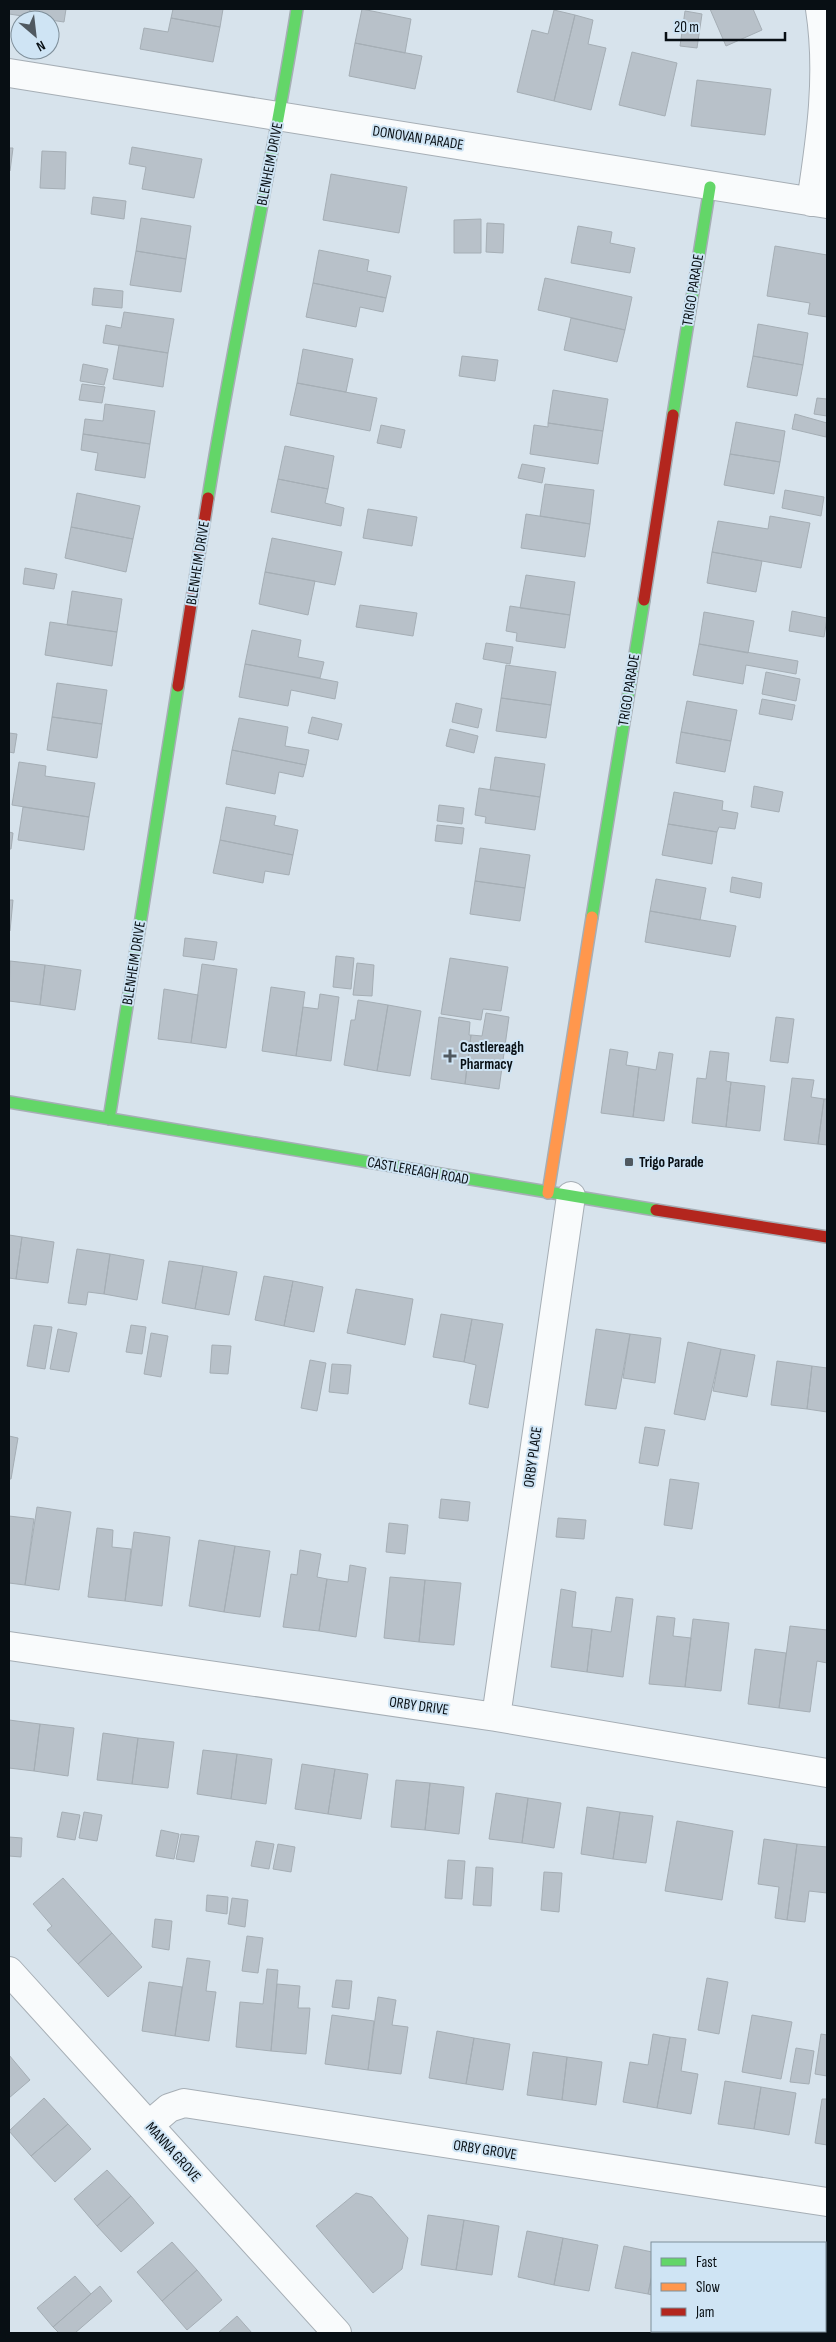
<svg xmlns="http://www.w3.org/2000/svg" width="836" height="2342" viewBox="0 0 836 2342" font-family="'Sofia Sans Condensed',sans-serif">
	<rect width="100%" height="100%" fill="#d7e3ec"/>
	<path fill="#b8c1c9" stroke="#a5aeb5" d="M9 9H30L29 17 9 14Z
		M30 9H66L64 22 29 17Z
		M173 9H223L220 27 171 18Z
		M362 9 411 19 405 53 355 43Z
		M710 9H753L762 30 726 46Z
		M554 10 575 15 554 101 517 92 532 30 548 34Z
		M685 11 702 14 697 48 680 46Z
		M575 15 593 20 588 44 606 48 591 110 554 101Z
		M171 18 220 27 213 62 140 49 144 28 168 32Z
		M355 43 422 56 415 89 349 76Z
		M632 52 677 63 665 116 619 105Z
		M697 80 771 89 765 135 691 126Z
		M132 147 202 159 194 198 142 189 146 167 129 164Z
		M9 148H13L10 171H9Z
		M42 151 66 152 65 189 40 188Z
		M331 174 407 187 399 233 323 220Z
		M93 197 126 201 124 219 91 214Z
		M141 218 191 226 186 259 136 251Z
		M481 219V253H454V220Z
		M487 223 504 224 503 253 486 252Z
		M578 226 612 232 610 243 635 248 630 273 571 263Z
		M775 246 827 255V317L808 314 810 303 767 296Z
		M319 250 369 260 367 271 391 276 386 298 313 283Z
		M136 251 186 259 181 292 130 285Z
		M545 278 632 297 625 330 538 310Z
		M313 283 386 298 383 312 360 307 356 327 306 317Z
		M94 288 123 291 122 308 92 305Z
		M124 312 174 319 168 353 103 343 106 325 121 328Z
		M571 318 625 330 617 362 564 350Z
		M758 324 808 333 803 365 753 356Z
		M119 345 168 353 163 387 113 379Z
		M303 349 353 359 346 392 297 383Z
		M462 356 498 360 495 381 459 376Z
		M753 356 803 365 797 396 747 387Z
		M83 364 108 369 104 385 80 381Z
		M297 383 377 398 370 431 290 415Z
		M82 384 105 387 102 403 79 400Z
		M553 390 608 399 603 431 548 423Z
		M817 398 827 399V416L814 414Z
		M105 404 155 411 150 444 83 434 85 419 103 421Z
		M795 414 827 423 826 437 792 429Z
		M736 422 785 431 780 462 730 454Z
		M548 423 603 431 598 464 530 454 534 425 548 427Z
		M381 425 405 430 401 448 377 443Z
		M83 434 150 444 145 478 95 470 98 453 81 450Z
		M285 446 334 456 328 489 278 479Z
		M730 454 780 462 774 494 724 485Z
		M522 464 545 468 542 483 518 478Z
		M278 479 328 489 325 503 344 508 341 526 271 512Z
		M545 484 594 490 590 524 540 516Z
		M785 490 824 497 821 516 782 508Z
		M77 493 140 506 133 539 71 527Z
		M368 509 417 517 412 546 363 538Z
		M526 514 590 524 585 557 521 548Z
		M770 516 810 523 801 568 712 552 718 521 768 529Z
		M71 527 133 539 126 572 65 558Z
		M272 538 342 552 335 585 265 572Z
		M712 552 762 561 756 592 707 583Z
		M25 568 57 574 54 589 23 584Z
		M265 572 315 581 308 615 259 604Z
		M526 575 575 582 570 615 520 608Z
		M72 591 122 599 117 632 67 625Z
		M360 605 417 613 413 636 356 627Z
		M510 606 570 615 565 648 516 641 517 633 506 631Z
		M792 611 827 618 824 637 789 631Z
		M704 612 754 621 748 653 699 644Z
		M50 622 117 632 112 666 45 655Z
		M252 630 301 640 298 657 324 662 320 678 245 664Z
		M486 643 513 647 510 664 483 659Z
		M699 644 798 661 796 674 746 665 743 684 693 675Z
		M245 664 338 682 335 699 291 690 288 706 239 697Z
		M506 665 556 672 551 705 501 698Z
		M766 672 800 679 796 701 762 694Z
		M57 683 107 690 102 724 52 717Z
		M501 698 551 705 546 738 496 731Z
		M762 699 795 705 792 720 759 714Z
		M687 701 737 710 731 741 681 732Z
		M456 703 482 709 478 728 452 722Z
		M52 717 102 724 97 758 47 750Z
		M312 717 342 724 338 740 308 733Z
		M239 718 288 727 285 746 309 750 306 765 232 750Z
		M450 729 478 736 474 753 446 746Z
		M681 732 731 741 725 772 676 763Z
		M9 733 17 734 14 753 9 752Z
		M232 750 306 765 303 777 279 772 275 794 226 784Z
		M495 757 545 764 540 797 490 790Z
		M19 762 46 766 45 776 95 783 89 817 12 805Z
		M754 786 783 792 779 812 751 807Z
		M479 788 540 797 535 830 485 823 486 817 475 815Z
		M674 792 723 801 722 810 738 813 735 829 719 827 717 832 668 824Z
		M439 805 464 808 462 824 437 821Z
		M23 807 89 817 84 850 18 840Z
		M226 807 276 816 274 825 298 830 293 855 220 840Z
		M668 824 717 832 712 864 662 855Z
		M437 825 464 828 462 844 435 841Z
		M9 832 13 833 11 849H9Z
		M220 840 293 855 289 875 265 871 263 883 213 873Z
		M480 848 530 855 525 888 475 881Z
		M732 877 762 883 760 898 730 892Z
		M656 879 706 888 700 920 650 911Z
		M475 881 525 888 520 921 470 914Z
		M9 900H13L10 931H9Z
		M650 911 736 926 730 957 645 942Z
		M185 938 217 942 214 960 183 956Z
		M336 956 354 958 351 989 333 987Z
		M450 958 508 967 501 1011 483 1009 481 1020 441 1014Z
		M10 961 45 965 40 1005 9 1001Z
		M357 963 374 965 372 996 353 995Z
		M202 964 237 969 226 1048 191 1043Z
		M45 965 81 970 75 1010 40 1005Z
		M271 987 305 992 296 1056 262 1051Z
		M164 989 198 995 191 1043 158 1039Z
		M320 994 339 997 331 1061 296 1056 303 1007 318 1009Z
		M358 1000 388 1005 377 1071 344 1065 351 1020H355Z
		M388 1005 421 1011 410 1076 377 1071Z
		M486 1013 509 1017 499 1089 465 1084 471 1035 482 1036Z
		M439 1017 470 1022 469 1035H471L465 1084 431 1079Z
		M776 1017 794 1019 788 1063 770 1061Z
		M610 1049 628 1052 626 1065 639 1067 633 1117 601 1113Z
		M710 1051 729 1053 726 1081 731 1082 726 1127 692 1123 697 1078 706 1079Z
		M659 1052 673 1054 664 1121 633 1117 639 1067 656 1070Z
		M792 1078 814 1080 811 1097 824 1099 818 1144 784 1140Z
		M731 1082 765 1086 760 1131 726 1127Z
		M824 1099H827V1145L818 1144Z
		M9 1235 22 1237 16 1279 9 1278Z
		M22 1237 54 1242 48 1283 16 1279Z
		M77 1249 110 1254 104 1294 88 1292 86 1305 68 1303Z
		M110 1254 144 1260 137 1300 104 1294Z
		M169 1261 203 1266 195 1309 162 1303Z
		M203 1266 237 1272 229 1315 195 1309Z
		M264 1276 293 1281 284 1326 255 1320Z
		M293 1281 323 1287 314 1332 284 1326Z
		M356 1289 413 1299 405 1345 347 1333Z
		M441 1314 472 1319 464 1362 433 1357Z
		M472 1319 503 1324 488 1408 469 1404 476 1365 464 1362Z
		M34 1325 52 1327 45 1369 27 1366Z
		M131 1325 146 1327 142 1354 126 1352Z
		M58 1329 77 1333 69 1372 50 1369Z
		M596 1329 630 1334 616 1409 585 1405Z
		M151 1333 168 1336 161 1377 144 1374Z
		M630 1334 661 1338 655 1383 623 1378Z
		M688 1342 721 1349 705 1420 674 1414Z
		M212 1345 231 1346 228 1374 210 1373Z
		M721 1349 755 1355 747 1397 713 1391Z
		M310 1360 326 1363 317 1411 301 1408Z
		M777 1361 812 1366 807 1409 771 1405Z
		M332 1364 351 1365 348 1394 329 1392Z
		M812 1366 827 1368V1412L807 1409Z
		M645 1427 665 1430 658 1466 639 1463Z
		M9 1436 18 1438 11 1479H9Z
		M670 1479 699 1483 692 1529 664 1525Z
		M441 1499 470 1502 468 1521 439 1518Z
		M37 1507 71 1512 59 1590 25 1585Z
		M9 1516 34 1519 25 1585 9 1583Z
		M558 1518 586 1520 584 1539 556 1537Z
		M389 1523 408 1525 405 1554 386 1552Z
		M97 1528 113 1530 112 1547 131 1549 125 1601 88 1597Z
		M134 1532 170 1537 162 1606 125 1601Z
		M199 1540 235 1546 224 1612 189 1606Z
		M235 1546 270 1551 260 1617 224 1612Z
		M300 1550 321 1554 317 1577 327 1579 319 1631 283 1627 291 1574 297 1575Z
		M350 1565 366 1568 356 1637 319 1631 327 1579 348 1582Z
		M390 1577 425 1580 419 1642 384 1638Z
		M425 1580 461 1583 454 1645 419 1642Z
		M561 1589 576 1592 572 1627 592 1629 587 1672 551 1667Z
		M616 1597 633 1599 623 1677 587 1672 592 1629 611 1632Z
		M657 1616 675 1618 673 1636 691 1638 685 1687 649 1684Z
		M693 1619 729 1623 721 1691 685 1687Z
		M790 1626 827 1630V1663L817 1661 810 1712 779 1708Z
		M755 1649 786 1653 779 1708 748 1704Z
		M9 1720 40 1724 34 1771 9 1768Z
		M40 1724 74 1728 68 1776 34 1771Z
		M103 1733 138 1738 132 1784 97 1780Z
		M138 1738 174 1742 168 1788 132 1784Z
		M203 1750 237 1754 231 1799 197 1794Z
		M237 1754 272 1759 266 1804 231 1799Z
		M302 1764 335 1769 328 1814 295 1809Z
		M335 1769 368 1774 361 1819 328 1814Z
		M396 1780 430 1783 425 1830 391 1827Z
		M430 1783 464 1787 459 1834 425 1830Z
		M496 1793 528 1798 522 1843 489 1839Z
		M528 1798 561 1803 554 1848 522 1843Z
		M587 1807 620 1812 613 1859 581 1854Z
		M62 1812 80 1815 75 1840 57 1837Z
		M84 1812 102 1815 97 1841 79 1838Z
		M620 1812 653 1816 646 1863 613 1859Z
		M677 1821 733 1831 722 1900 665 1891Z
		M161 1830 179 1834 174 1859 156 1856Z
		M181 1834 199 1836 194 1862 176 1859Z
		M9 1837 22 1838 21 1857 9 1856Z
		M764 1839 797 1844 787 1920 775 1918 779 1887 758 1884Z
		M256 1841 274 1844 269 1869 251 1866Z
		M278 1844 295 1847 291 1872 273 1869Z
		M797 1844 827 1847V1893L809 1891 805 1922 787 1920Z
		M448 1860 465 1861 462 1899 445 1898Z
		M476 1867 493 1868 491 1906 473 1905Z
		M544 1872 562 1873 559 1912 541 1910Z
		M63 1878 112 1933 78 1964 47 1930 52 1926 33 1904Z
		M207 1895 228 1897 227 1914 206 1911Z
		M232 1898 248 1900 245 1927 228 1924Z
		M155 1919 172 1921 169 1950 152 1947Z
		M112 1933 142 1967 108 1997 78 1964Z
		M247 1936 263 1938 258 1973 242 1971Z
		M187 1958 210 1961 206 1991 216 1992 209 2041 175 2036Z
		M267 1969 278 1970 271 2051 236 2047 240 2002 263 2004Z
		M707 1978 728 1982 719 2034 698 2030Z
		M336 1980 352 1981 349 2009 332 2007Z
		M149 1982 182 1987 175 2036 142 2031Z
		M277 1984 300 1986 298 2008H310L306 2054 271 2051Z
		M378 1997 396 2000 392 2025 408 2027 401 2074 368 2070Z
		M332 2015 374 2021 368 2070 325 2064Z
		M752 2015 792 2022 781 2079 742 2072Z
		M437 2031 474 2038 466 2084 429 2078Z
		M653 2034 670 2037 657 2108 623 2102 630 2062 648 2065Z
		M821 2034 827 2035V2076L815 2074Z
		M670 2037 686 2039 681 2071 698 2074 691 2114 657 2108Z
		M474 2038 510 2044 503 2090 466 2084Z
		M796 2048 814 2051 809 2084 790 2082Z
		M533 2052 567 2057 562 2100 527 2095Z
		M9 2055 30 2080 9 2098Z
		M567 2057 602 2062 596 2105 562 2100Z
		M725 2081 761 2087 754 2129 718 2124Z
		M761 2087 796 2093 789 2135 754 2129Z
		M44 2098 68 2124 31 2156 9 2131Z
		M822 2099H827V2145L815 2143Z
		M68 2124 91 2149 55 2182 31 2156Z
		M107 2170 131 2196 97 2226 74 2199Z
		M356 2193 372 2197 408 2238 402 2269 373 2293 316 2226Z
		M131 2196 154 2223 121 2252 97 2226Z
		M428 2215 464 2220 456 2270 421 2265Z
		M464 2220 499 2226 492 2275 456 2270Z
		M527 2231 563 2238 554 2285 518 2277Z
		M563 2238 598 2245 589 2291 554 2285Z
		M172 2242 197 2270 162 2301 137 2272Z
		M624 2246 652 2252V2275L648 2294 615 2288Z
		M197 2270 222 2300 187 2330 162 2301Z
		M652 2275V2295L648 2294Z
		M75 2276 91 2294 53 2327 37 2308Z
		M825 2277 827 2278V2333H809V2331H825Z
		M100 2286 112 2301 75 2333H59L53 2327Z
		M237 2316 252 2333H218Z"/>
	<g fill="none" stroke-linecap="round" stroke-linejoin="round">
		<g stroke="#a6aeb5" stroke-width="30">
			<path id="street" d="M9 73 827 204
				M811 202C821 137 830 74 820 9
				M9 1646 496 1717 827 1773
				M496 1717 571 1196
				M9 1971 337 2333
				M149 2125 169 2108 184 2103 827 2202"/>
		</g>
		<g stroke="#a6aeb5" stroke-width="14">
			<path id="fast" d="M673 415 710 187
				M208 498C234 334 271 173 297 9
				M592 917 644 600
				M9 1102 656 1210
				M109 1119 178 686"/>
		</g>
		<g stroke="#a6aeb5" stroke-width="14">
			<path id="slow" d="M548 1193 592 917"/>
		</g>
		<g stroke="#a6aeb5" stroke-width="14">
			<path id="jam" d="M644 600 673 415
				M178 686 208 498
				M656 1210 827 1237"/>
		</g>
		<use href="#street" stroke="#f9fbfc" stroke-width="28"/>
		<use href="#fast" stroke="#63d668" stroke-width="11"/>
		<use href="#slow" stroke="#ff974d" stroke-width="11"/>
		<use href="#jam" stroke="#b3261e" stroke-width="11"/>
	</g>
	<g fill="#505960" stroke="#cfe4f4" stroke-width="2">
		<path d="M447.5 1048.5h5v5h5v5h-5v5h-5v-5h-5v-5h5z"/>
		<rect x="624" y="1157" width="10" height="10" rx="2.5"/>
	</g>
	<g text-anchor="middle" dominant-baseline="central" stroke-width="4" stroke-linejoin="round" paint-order="stroke">
		<g font-size="15" fill="#080f14" stroke="#cfe4f4">
			<text transform="translate(418 138) rotate(9)">DONOVAN PARADE</text>
			<text transform="translate(270 164) rotate(-79)">BLENHEIM DRIVE</text>
			<text transform="translate(693 290) rotate(-81)">TRIGO PARADE</text>
			<text transform="translate(198 563) rotate(-81)">BLENHEIM DRIVE</text>
			<text transform="translate(629 690) rotate(-81)">TRIGO PARADE</text>
			<text transform="translate(134 963) rotate(-81)">BLENHEIM DRIVE</text>
			<text transform="translate(418 1171) rotate(10)">CASTLEREAGH ROAD</text>
			<text transform="translate(533 1457) rotate(-82)">ORBY PLACE</text>
			<text transform="translate(419 1706) rotate(8)">ORBY DRIVE</text>
			<text transform="translate(485 2150) rotate(9)">ORBY GROVE</text>
			<text transform="translate(173 2152) rotate(48)">MANNA GROVE</text>
		</g>
		<g font-size="15" font-weight="bold" fill="#080f14" stroke="#cfe4f4" text-anchor="start">
			<text x="460" y="1047">Castlereagh<tspan x="460" dy="17">Pharmacy</tspan></text>
			<text x="639" y="1162">Trigo Parade</text>
		</g>
	</g>
	<rect width="836" height="2342" fill="none" stroke="#080f14" stroke-width="20"/>
	<rect x="651" y="2242" width="175" height="90" fill="#cfe4f4" stroke="#7f8f9a"/>
	<rect x="661" y="2258" width="25" height="8" fill="#63d668" stroke="#7f8f9a"/>
	<text x="696" y="2267" font-size="15" fill="#080f14">Fast</text>
	<rect x="661" y="2283" width="25" height="8" fill="#ff974d" stroke="#7f8f9a"/>
	<text x="696" y="2292" font-size="15" fill="#080f14">Slow</text>
	<rect x="661" y="2308" width="25" height="8" fill="#b3261e" stroke="#7f8f9a"/>
	<text x="696" y="2317" font-size="15" fill="#080f14">Jam</text>
	<g transform="translate(35 35) rotate(152)"><circle r="24" fill="#cfe4f4" stroke="#7f8f9a"/>
	<path d="M0-4L9 19L0 12L-9 19Z" fill="#505960"/>
	<text y="-8" font-size="14" font-weight="bold" text-anchor="middle" fill="#080f14">N</text>
	</g>
	<path d="M666 32v8h119v-8" fill="none" stroke="#080f14" stroke-width="2.5"/>
	<text x="674" y="32" font-size="15" fill="#080f14" stroke="#cfe4f4" stroke-width="4" paint-order="stroke">20 m</text>
</svg>
